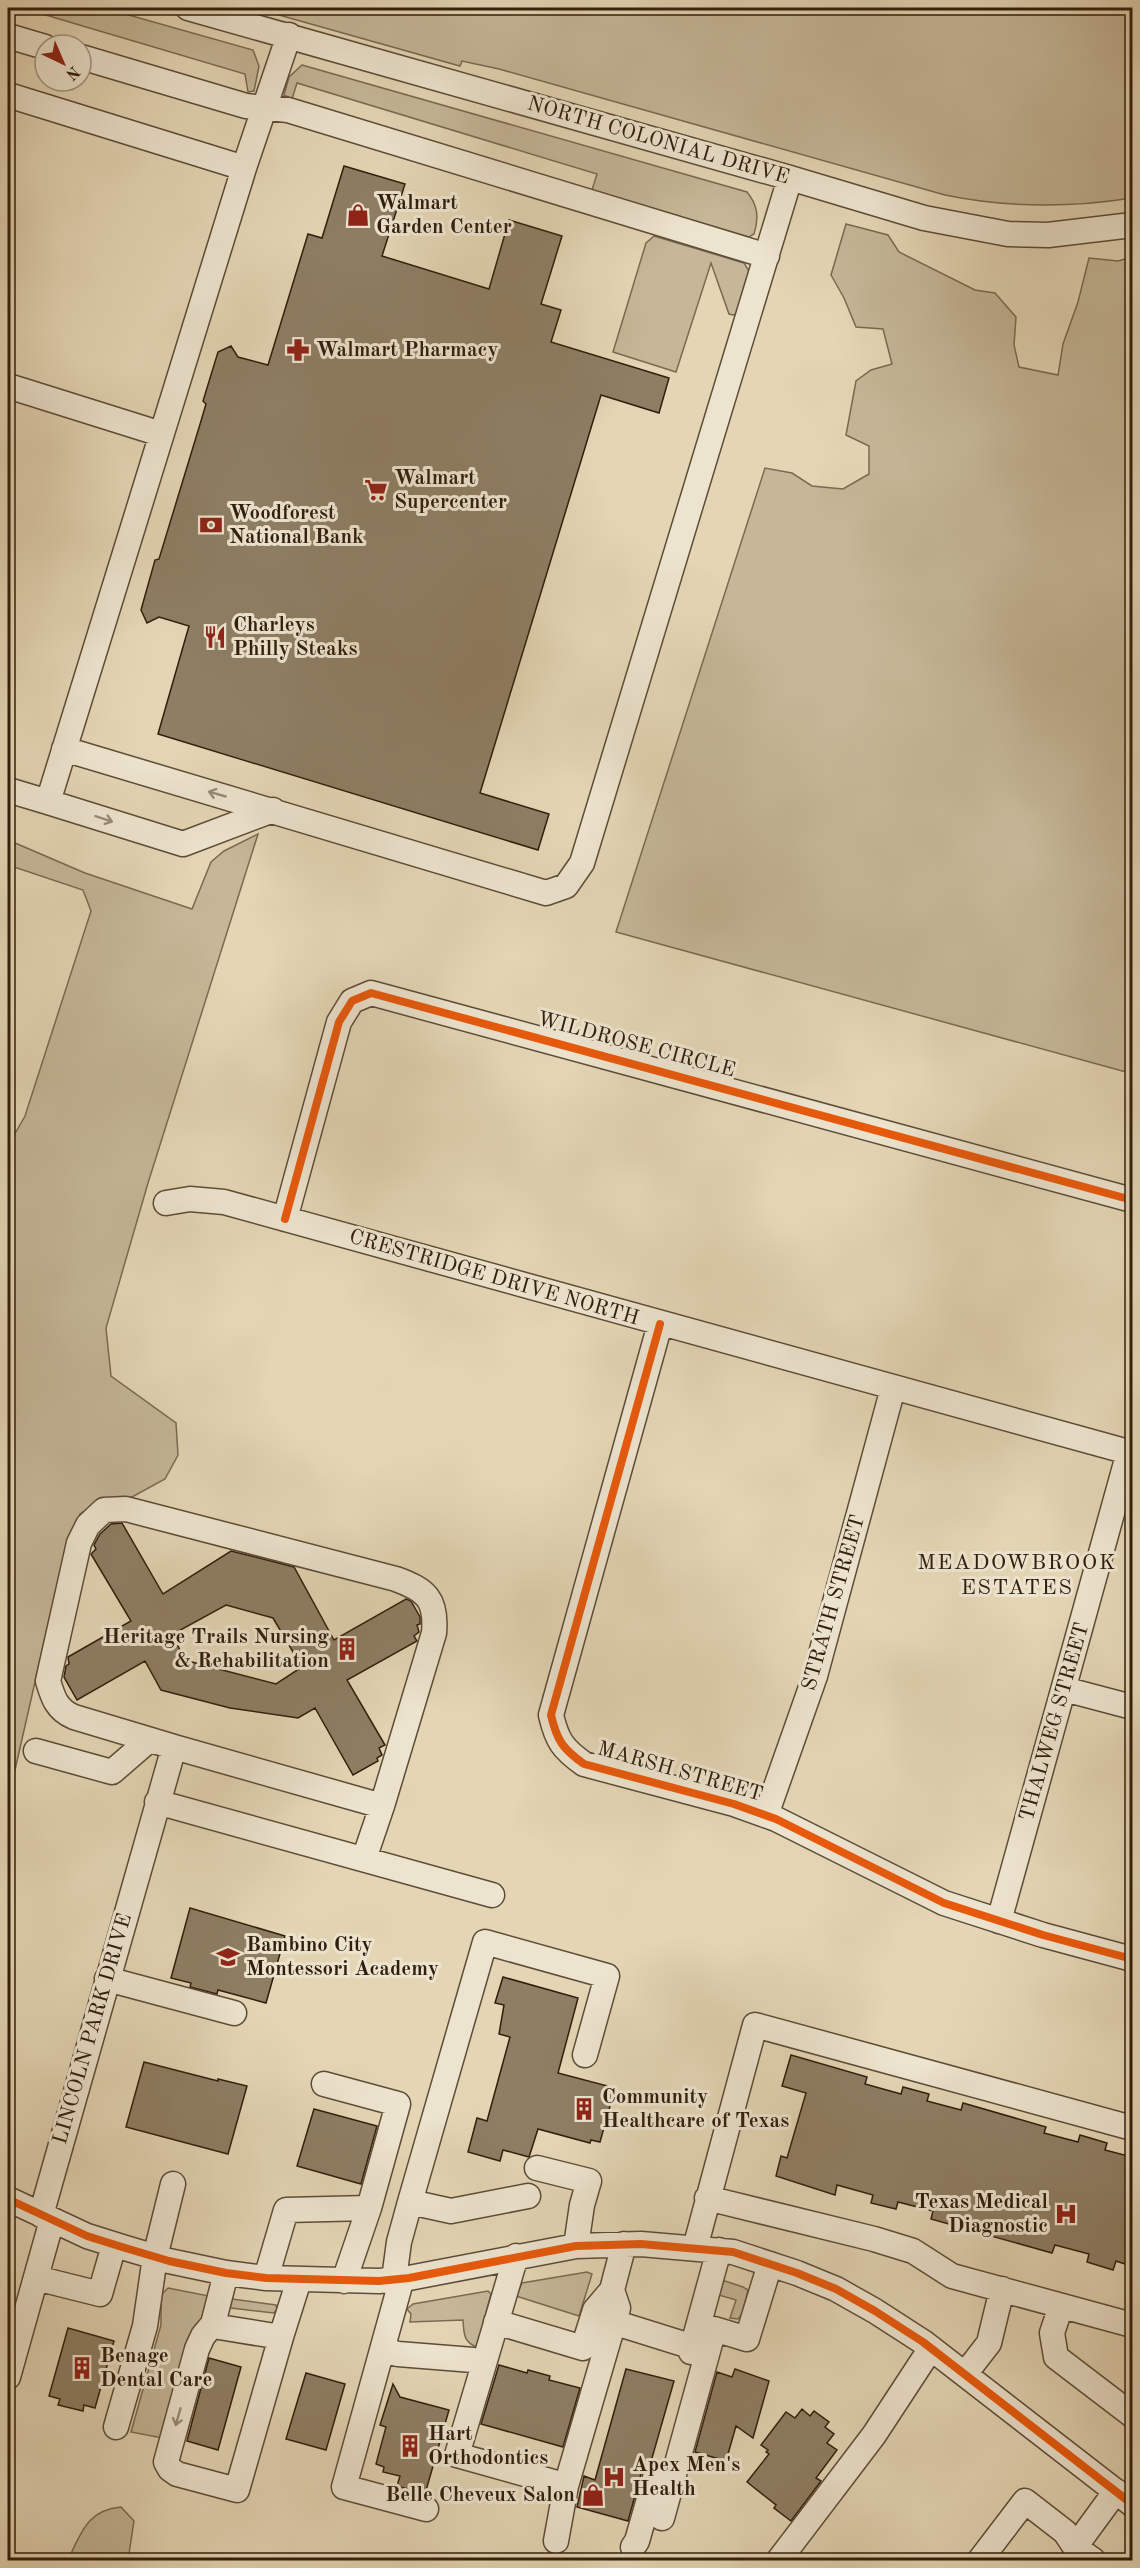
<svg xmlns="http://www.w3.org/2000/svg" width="1140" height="2568" viewBox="0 0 1140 2568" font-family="'Old Standard TT',serif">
	<rect width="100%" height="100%" fill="#e4d6b5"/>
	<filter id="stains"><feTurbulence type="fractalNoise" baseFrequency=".00333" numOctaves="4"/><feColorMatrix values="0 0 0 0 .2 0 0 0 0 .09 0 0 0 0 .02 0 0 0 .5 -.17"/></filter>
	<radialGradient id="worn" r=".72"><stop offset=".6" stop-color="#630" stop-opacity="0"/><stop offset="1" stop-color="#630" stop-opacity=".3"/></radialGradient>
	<path fill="#c5b798" stroke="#7a6a52" stroke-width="1.5" d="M22 8H104L253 50 259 66 254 91 248 92 245 74Z
		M254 8H1132V153L1126 157 1132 158V198C1069 208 1008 208 945 195L499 69 462 61 460 66Z
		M302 65 747 192C758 205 759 218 754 234L749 237 592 190 597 174 297 83 292 99 284 95 289 77Z
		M846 224 888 235 899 252 975 290 995 293 1016 317 1014 345 1019 367 1058 375 1063 344 1078 302 1089 258 1118 261 1132 257V1000L1126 1072 616 932 765 468 792 473 812 486 843 489 869 474V446L846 435 856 381 871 370 892 364 883 329 856 327 844 298 831 275Z
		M654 236 744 263 749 271 736 314 733 315 729 314 711 263 676 372 613 352 646 243Z
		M258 834 148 1183 106 1328 111 1376 176 1423 178 1455 165 1479 132 1497 105 1498 80 1514 58 1581 15 1770 8 1774V1146L25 1116 91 911 83 890 8 865V840L85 873 192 909 211 862 224 851Z
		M587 2272 592 2274 579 2316 516 2296 522 2283Z
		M725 2281 743 2287 748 2290 742 2315 738 2319 730 2318 736 2300 719 2295 720 2283Z
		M168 2288 209 2296 167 2439 131 2432 161 2325V2295Z
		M488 2291 491 2294 477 2347C463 2342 464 2333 463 2320L410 2322 411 2314 407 2309 413 2304Z
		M232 2299 276 2305 277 2309 274 2313 231 2308 229 2307Z
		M121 2507 134 2521 128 2560H68C81 2533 87 2510 121 2507Z"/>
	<path fill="#8e7e64" stroke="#301e0d" stroke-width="1.5" fill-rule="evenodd" d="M344 166 405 184 382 256 489 289 509 220 562 236 541 304 561 310 551 342 669 378 659 413 601 395 480 793 549 814 538 850 158 734 189 626 159 617 147 623 141 610 155 560 159 559 201 421 206 404 203 401 218 352 231 346 238 357 268 365 308 234 322 238Z
		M122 1523 163 1594 231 1551 294 1567 334 1640 406 1599 411 1601 420 1617V1624L417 1625 419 1632 414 1636 417 1641 347 1680 385 1745 379 1748 382 1755 377 1758 378 1761 353 1775 315 1708 298 1718 230 1708 161 1690 145 1661 77 1700 64 1677 66 1666 69 1664 68 1657 131 1621 91 1554 96 1549 94 1545 100 1534 111 1524ZM226 1605 273 1618 302 1667 276 1684 184 1660 173 1634Z
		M190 1908 285 1936 266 2003 218 1990 217 1994 190 1987 191 1983 171 1978Z
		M503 1977 578 1998 558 2073 615 2088 600 2142 591 2140 590 2143 538 2129 529 2157 503 2150 500 2161 468 2152 477 2118 487 2121 510 2037 499 2034 504 2005 495 2003Z
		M791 2055 867 2077 865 2084 901 2094 903 2087 929 2094 927 2101 961 2110 963 2103 1046 2127 1044 2133 1078 2142 1080 2135 1107 2143 1105 2150 1132 2157V2249L1128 2265 1116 2261 1113 2270 1087 2262 1089 2254 1055 2245 1052 2253 931 2219 933 2211 898 2202 896 2209 871 2203 873 2195 837 2185 835 2195 776 2176 781 2156 787 2158 806 2093 782 2086Z
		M144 2062 218 2081V2079L247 2086 228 2154 126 2127Z
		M314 2109 377 2126 361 2184 297 2166Z
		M68 2328 114 2341 95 2408 84 2405 83 2411 58 2405 60 2399 49 2396Z
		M209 2358 241 2367 218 2450 187 2441Z
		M499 2365 527 2373 528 2370 550 2376 549 2380 580 2388 563 2447 481 2424Z
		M626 2369 674 2381 650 2465 641 2474 628 2521 577 2507 584 2476 595 2480Z
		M735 2369 769 2381 753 2438 736 2426 726 2461 695 2452 717 2372 732 2377Z
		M306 2373 345 2384 326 2450 286 2439Z
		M393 2384 400 2397 449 2410 425 2494 397 2486 400 2476 383 2472 384 2467 376 2464 386 2427 380 2425Z
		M802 2409 810 2416 814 2411 829 2422 825 2427 834 2434 827 2443 837 2450 816 2478 821 2481 791 2521 774 2508 776 2505 747 2482 769 2454 766 2452 768 2450 761 2445 786 2412 795 2418Z"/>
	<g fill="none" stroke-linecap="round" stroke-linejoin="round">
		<g stroke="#5d4c37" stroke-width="27">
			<path id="minor" d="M188 8 790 178 924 218 1008 234 1048 235 1132 225
				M8 36 45 47
				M81 57 246 106 288 110 767 256
				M8 95 244 168
				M8 386 161 434
				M64 749 546 893 566 886 582 863 790 178
				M8 790 48 802 244 168 289 35
				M48 802 183 844 273 810
				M166 1203 190 1199 224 1202 1132 1453
				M285 1219 339 1022 352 1001 371 993 1132 1200
				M660 1324 551 1715C557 1741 563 1749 584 1764L734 1804 776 1819 944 1903 1043 1935 1132 1959
				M1064 1689 1132 1707
				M36 1751 112 1772 149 1740
				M157 1802 492 1895
				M766 1815 815 1676 893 1388
				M364 1859 382 1806
				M999 1921 1129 1452
				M107 1979 234 2013
				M537 2168 589 2181 582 2205 576 2246
				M707 2198 874 2239 913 2251 952 2276 1132 2325
				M8 2199 87 2236 122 2247 169 2261 226 2273 266 2278 379 2281 409 2278 576 2246 641 2244 733 2252 797 2273 836 2289 875 2311 923 2342 1132 2504
				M410 2202 451 2211 528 2196
				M41 2215 174 1747 382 1806 434 1633C437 1599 426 1590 396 1579L126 1509 104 1510 88 1525 79 1543 48 1681C53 1698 57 1710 74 1717L174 1747
				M695 2248 755 2025 1132 2128
				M516 2256 457 2455 557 2483
				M226 2273 213 2324 203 2336 197 2349 166 2462 170 2469 177 2474 237 2490 281 2337
				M36 2278 100 2294 114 2245
				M266 2278 286 2210 369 2208 398 2104 324 2084
				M402 2278 344 2487 426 2509
				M394 2279 399 2242 410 2202 485 1942 607 1976 585 2055
				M344 2281 369 2208
				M1061 2306 1052 2333 1056 2357 1132 2415
				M496 2322 583 2348 595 2310 612 2290
				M613 2322 693 2347
				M213 2324 219 2327 281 2337 299 2280
				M382 2350 398 2354 473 2360
				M691 2352 719 2250
				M965 2374 989 2343 1002 2289
				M8 2377 52 2220
				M116 2427 145 2326 155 2257 173 2184
				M662 2518 714 2329 747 2339 770 2264
				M556 2541 566 2486 618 2308 612 2290 624 2244
				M633 2547 637 2541 655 2478
				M1075 2547 1116 2491
				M779 2560 874 2435 931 2348
				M980 2560 1025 2501 1065 2532 1075 2547 1093 2560"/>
		</g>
		<use href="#minor" stroke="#ede4cf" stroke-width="24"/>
		<g stroke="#ede4cf" stroke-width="11">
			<path id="cycleway" d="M285 1219 339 1022 352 1001 371 993 1132 1200
				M660 1324 551 1715C557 1741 563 1749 584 1764L734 1804 776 1819 944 1903 1043 1935 1132 1959
				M8 2199 87 2236 122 2247 169 2261 226 2273 266 2278 379 2281 409 2278 576 2246 641 2244 733 2252 797 2273 836 2289 875 2311 923 2342 1132 2504"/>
		</g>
		<use href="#cycleway" stroke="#e8590c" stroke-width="8"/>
	</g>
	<defs><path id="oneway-shaft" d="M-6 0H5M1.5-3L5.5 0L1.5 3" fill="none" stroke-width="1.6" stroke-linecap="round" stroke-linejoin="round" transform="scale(1.5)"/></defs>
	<g stroke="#988b78">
		<use href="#oneway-shaft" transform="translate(217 794) rotate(-164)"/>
		<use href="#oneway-shaft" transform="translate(104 819) rotate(18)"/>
		<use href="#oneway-shaft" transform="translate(178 2417) rotate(106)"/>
	</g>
	<defs>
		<g id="shop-bare" transform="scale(1.8)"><path d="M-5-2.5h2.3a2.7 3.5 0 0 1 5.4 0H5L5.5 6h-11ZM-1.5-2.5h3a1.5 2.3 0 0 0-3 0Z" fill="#8f2418" stroke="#ede4cf" stroke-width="2.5" paint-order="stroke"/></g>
		<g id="pharmacy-bare" transform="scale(1.8)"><path d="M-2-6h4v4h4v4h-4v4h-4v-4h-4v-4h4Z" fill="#8f2418" stroke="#ede4cf" stroke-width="2.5" paint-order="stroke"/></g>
		<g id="supermarket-bare" transform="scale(1.8)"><path d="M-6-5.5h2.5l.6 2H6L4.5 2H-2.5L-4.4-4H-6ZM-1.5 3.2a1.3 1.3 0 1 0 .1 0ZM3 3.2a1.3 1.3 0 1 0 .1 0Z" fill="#8f2418" stroke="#ede4cf" stroke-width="2.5" paint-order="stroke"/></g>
		<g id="bank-bare" transform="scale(1.8)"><path d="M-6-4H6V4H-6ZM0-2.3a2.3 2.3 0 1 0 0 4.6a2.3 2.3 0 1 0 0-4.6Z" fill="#8f2418" stroke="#ede4cf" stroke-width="2.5" paint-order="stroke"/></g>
		<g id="restaurant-bare" transform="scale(1.8)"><path d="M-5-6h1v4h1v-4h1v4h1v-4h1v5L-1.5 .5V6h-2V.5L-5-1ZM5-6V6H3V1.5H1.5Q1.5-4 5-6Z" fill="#8f2418" stroke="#ede4cf" stroke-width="2.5" paint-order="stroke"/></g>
		<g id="building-bare" transform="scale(1.8)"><path d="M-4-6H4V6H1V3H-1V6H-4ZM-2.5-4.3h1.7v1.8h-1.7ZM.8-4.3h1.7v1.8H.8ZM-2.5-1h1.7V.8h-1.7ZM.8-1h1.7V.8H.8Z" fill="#8f2418" stroke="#ede4cf" stroke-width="2.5" paint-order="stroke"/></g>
		<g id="school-bare" transform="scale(1.8)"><path d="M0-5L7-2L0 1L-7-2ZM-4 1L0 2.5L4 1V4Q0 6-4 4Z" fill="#8f2418" stroke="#ede4cf" stroke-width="2.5" paint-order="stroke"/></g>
		<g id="hospital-bare" transform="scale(1.8)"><path d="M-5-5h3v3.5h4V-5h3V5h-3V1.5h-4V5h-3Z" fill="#8f2418" stroke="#ede4cf" stroke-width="2.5" paint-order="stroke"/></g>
	</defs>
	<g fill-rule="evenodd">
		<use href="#shop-bare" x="358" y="215"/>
		<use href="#pharmacy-bare" x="298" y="350"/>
		<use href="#supermarket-bare" x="376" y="490"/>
		<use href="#bank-bare" x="211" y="525"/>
		<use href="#restaurant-bare" x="215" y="637"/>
		<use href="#building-bare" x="347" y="1649"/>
		<use href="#school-bare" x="228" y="1957"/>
		<use href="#building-bare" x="584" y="2109"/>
		<use href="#hospital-bare" x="1066" y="2214"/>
		<use href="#building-bare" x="82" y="2368"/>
		<use href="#building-bare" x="410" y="2446"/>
		<use href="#hospital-bare" x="614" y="2477"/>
		<use href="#shop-bare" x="593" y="2495"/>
	</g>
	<g text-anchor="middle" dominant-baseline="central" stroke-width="6" stroke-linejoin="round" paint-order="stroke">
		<g font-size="21" fill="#301e0d" stroke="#ede4cf">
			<text transform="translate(658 141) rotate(16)">NORTH COLONIAL DRIVE</text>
			<text transform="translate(636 1045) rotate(15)">WILDROSE CIRCLE</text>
			<text transform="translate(494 1278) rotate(16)">CRESTRIDGE DRIVE NORTH</text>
			<text transform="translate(834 1603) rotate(-74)">STRATH STREET</text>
			<text transform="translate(1055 1722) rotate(-74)">THALWEG STREET</text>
			<text transform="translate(680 1772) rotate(16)">MARSH STREET</text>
			<text transform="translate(93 2029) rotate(-74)">LINCOLN PARK DRIVE</text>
		</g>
		<g font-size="21" font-weight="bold" fill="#301e0d" stroke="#ede4cf" text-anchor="start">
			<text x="376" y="203">Walmart<tspan x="376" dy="24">Garden Center</tspan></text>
			<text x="316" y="350">Walmart Pharmacy</text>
			<text x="394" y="478">Walmart<tspan x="394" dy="24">Supercenter</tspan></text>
			<text x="229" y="513">Woodforest<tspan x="229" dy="24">National Bank</tspan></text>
			<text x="233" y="625">Charleys<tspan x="233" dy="24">Philly Steaks</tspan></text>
			<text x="329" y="1637" text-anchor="end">Heritage Trails Nursing<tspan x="329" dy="24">&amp; Rehabilitation</tspan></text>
			<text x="246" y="1945">Bambino City<tspan x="246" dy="24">Montessori Academy</tspan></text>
			<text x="602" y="2097">Community<tspan x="602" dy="24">Healthcare of Texas</tspan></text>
			<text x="1048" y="2202" text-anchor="end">Texas Medical<tspan x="1048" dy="24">Diagnostic</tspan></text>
			<text x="100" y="2356">Benage<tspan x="100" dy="24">Dental Care</tspan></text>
			<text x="428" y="2434">Hart<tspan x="428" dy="24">Orthodontics</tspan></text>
			<text x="632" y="2465">Apex Men's<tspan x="632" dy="24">Health</tspan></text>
			<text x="575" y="2495" text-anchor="end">Belle Cheveux Salon</text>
		</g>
		<g font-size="22" letter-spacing="1.5" fill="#301e0d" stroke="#ede4cf">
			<text x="1017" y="1563">MEADOWBROOK<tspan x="1017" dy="25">ESTATES</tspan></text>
		</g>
	</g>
	<rect width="1140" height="2568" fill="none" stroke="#e4d6b5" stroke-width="30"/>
	<rect x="9" y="9" width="1122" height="2550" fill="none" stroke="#301e0d" stroke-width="3"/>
	<rect x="15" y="15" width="1110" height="2538" fill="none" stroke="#301e0d" stroke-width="1.5"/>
	<g transform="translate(63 63) rotate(136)"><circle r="28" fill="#ede4cf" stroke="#a19581" stroke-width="1.5"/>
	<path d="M0-4.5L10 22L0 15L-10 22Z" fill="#8f2418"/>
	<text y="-9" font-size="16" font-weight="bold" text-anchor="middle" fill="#301e0d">N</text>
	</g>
	<rect width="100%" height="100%" filter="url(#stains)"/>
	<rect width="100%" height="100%" fill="url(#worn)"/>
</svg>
